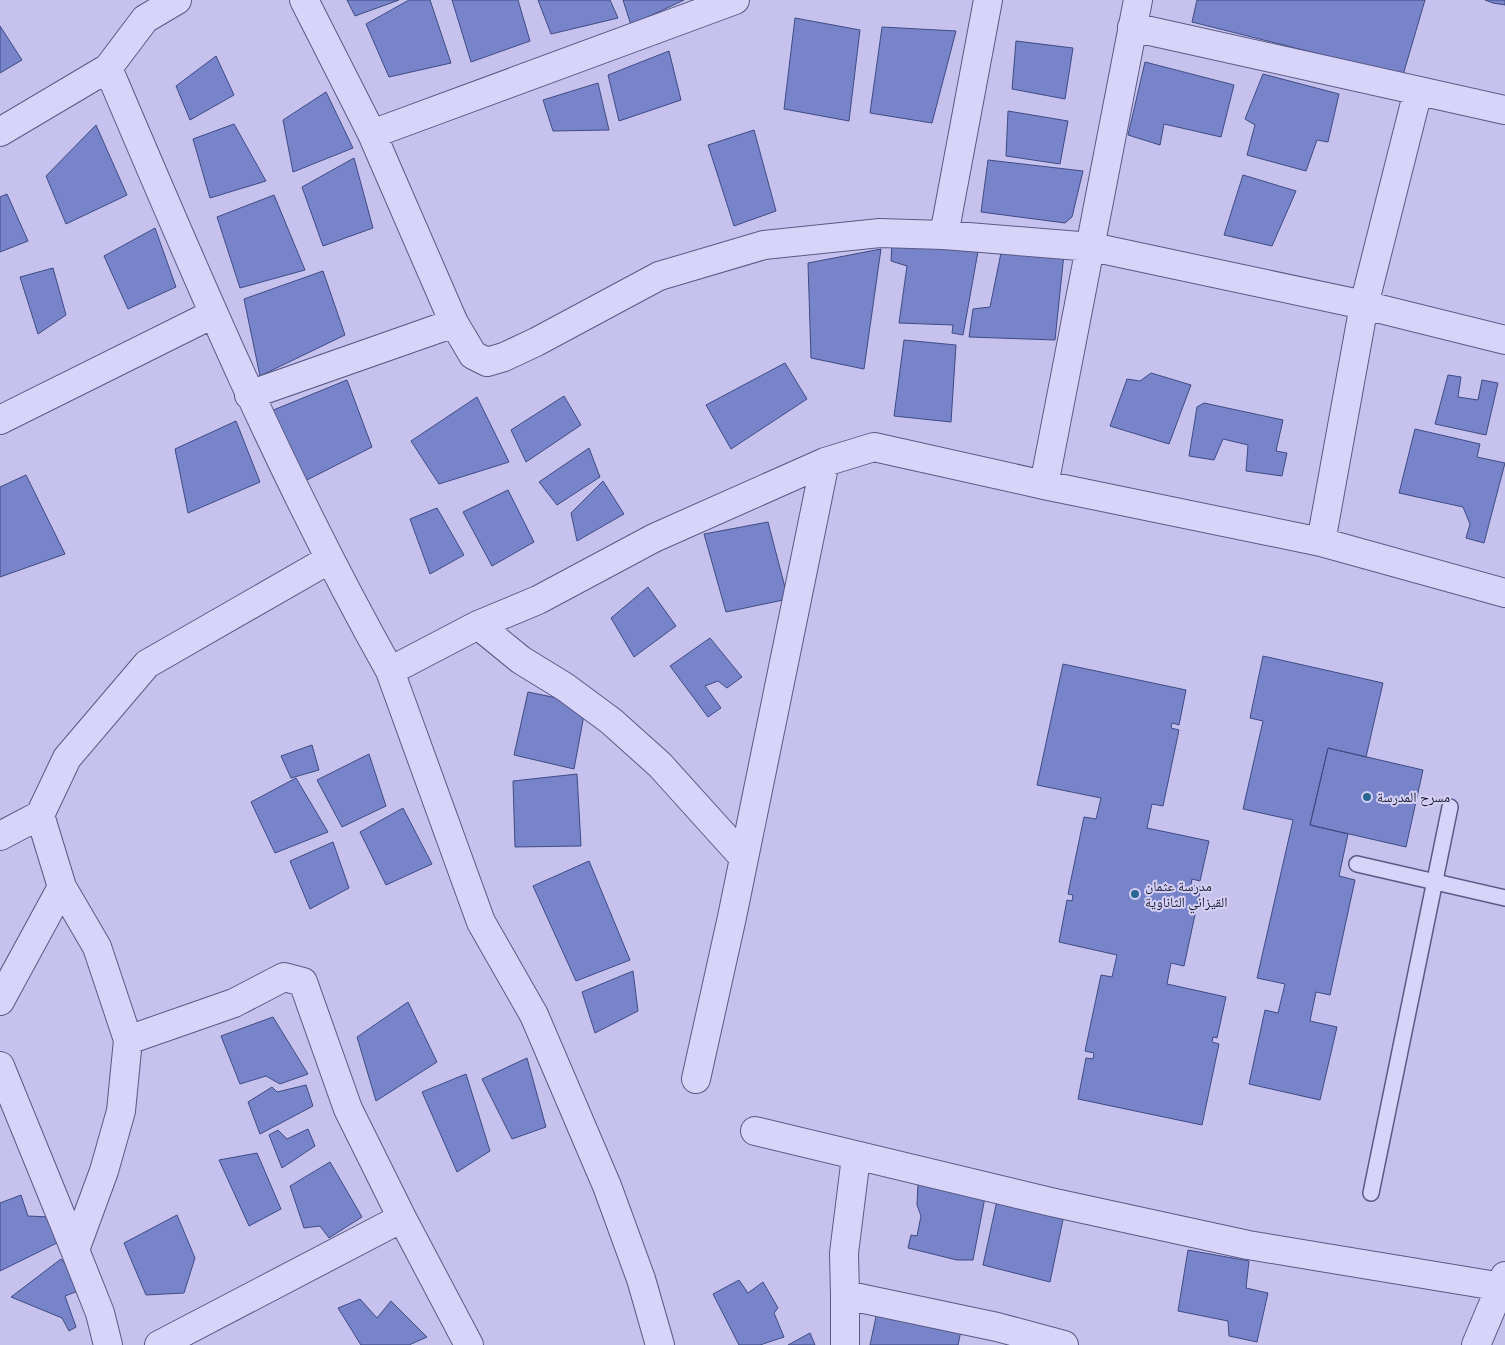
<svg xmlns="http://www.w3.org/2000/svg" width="1505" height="1345" viewBox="0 0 1505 1345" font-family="Merriweather,'Noto Naskh Arabic',serif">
	<rect width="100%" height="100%" fill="#c6c1ed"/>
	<path fill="#7784ca" stroke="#3f4b84" d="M347 0H399L355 16Z
		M409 0H430L451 63 389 77 366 24Z
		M452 0H518L530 41 471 62Z
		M538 0H610L618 18 551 34Z
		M623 0H684L631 25Z
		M1197 0H1425L1403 75 1192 22Z
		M1485 0H1505V5L1493 3Z
		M795 18 860 30 849 121 784 109Z
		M0 26 22 60 0 73Z
		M882 27 956 31 932 123 870 113Z
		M1016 41 1073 48 1065 99 1012 89Z
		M669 51 681 100 619 121 608 75Z
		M216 56 234 95 190 120 176 86Z
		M1145 62 1234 85 1221 137 1164 124 1160 145 1128 135Z
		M1263 74 1339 94 1328 142 1317 140 1306 171 1247 155 1255 125 1245 119Z
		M598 83 609 130 553 131 543 100Z
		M326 92 353 148 293 172 283 120Z
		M1008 111 1068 121 1060 164 1006 156Z
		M234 124 266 181 210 198 193 139Z
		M96 125 127 195 66 224 46 176Z
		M754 130 776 211 734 226 708 145Z
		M354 158 373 228 323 246 302 187Z
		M988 160 1083 171 1072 217 1065 223 981 212Z
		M1243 175 1296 191 1272 246 1224 235Z
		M7 194 28 241 0 252V197Z
		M274 195 305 270 240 288 217 217Z
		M155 228 176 287 128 309 104 256Z
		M892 243 979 246 963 335 952 333 953 325 899 323 907 266 891 261Z
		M1002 248 1064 254 1055 340 969 337 973 309 990 307Z
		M881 249 864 369 811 358 808 263Z
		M53 268 66 315 38 334 20 277Z
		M323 271 345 335 260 376 244 299Z
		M904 340 956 345 951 422 894 416Z
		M785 363 807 399 731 449 706 405Z
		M1151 373 1191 385 1169 444 1110 426 1127 379 1140 381Z
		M1448 375 1461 377 1458 397 1478 400 1482 380 1498 383 1486 435 1435 424Z
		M347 380 372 447 303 482 271 411Z
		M564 396 581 425 526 462 511 430Z
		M477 397 509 462 439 484 411 441Z
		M1204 403 1283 420 1276 451 1287 453 1282 476 1246 471 1248 445 1223 439 1214 460 1189 456 1197 407Z
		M236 421 260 482 188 513 175 449Z
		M1415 429 1480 444 1477 457 1505 463 1484 543 1466 538 1470 524 1463 507 1399 493Z
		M589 448 600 477 557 505 539 482Z
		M26 475 65 554 0 577V487Z
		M603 481 624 514 577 541 571 513Z
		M508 490 534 542 492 566 463 512Z
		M437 508 464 555 430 574 410 519Z
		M768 522 788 599 726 612 704 534Z
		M648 587 676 626 634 657 611 618Z
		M710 638 742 677 727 688 718 681 705 686 721 708 708 717 670 666Z
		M1263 656 1383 683 1366 757 1328 748 1310 825 1348 834 1339 876 1355 880 1330 995 1316 992 1310 1021 1337 1027 1320 1100 1249 1084 1265 1010 1278 1013 1285 984 1257 978 1293 820 1243 809 1263 721 1250 718Z
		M1063 664 1186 690 1179 725 1172 723 1171 728 1179 730 1163 806 1152 804 1147 828 1209 841 1200 881 1192 879 1191 885 1201 887 1184 966 1171 963 1167 984 1226 997 1217 1038 1213 1037 1212 1042 1219 1044 1202 1125 1078 1099 1086 1058 1093 1059 1094 1053 1085 1051 1101 975 1112 977 1117 955 1059 942 1067 900 1072 901 1073 895 1068 894 1084 817 1096 819 1101 798 1037 785Z
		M528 692 586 704 574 769 514 755Z
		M312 745 319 770 291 778 281 756Z
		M1328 748 1423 770 1406 847 1310 825Z
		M369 754 386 806 342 827 317 780Z
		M577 774 581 846 515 847 513 781Z
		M296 778 328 832 275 853 251 802Z
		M403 808 432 864 386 885 360 832Z
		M333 842 349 888 310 909 290 861Z
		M589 861 630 960 576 981 533 886Z
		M633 971 638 1011 595 1033 582 992Z
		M408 1002 437 1062 376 1101 357 1037Z
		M273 1017 308 1074 280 1084 266 1076 240 1084 221 1036Z
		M527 1058 546 1127 512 1139 482 1079Z
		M466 1074 490 1151 457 1172 422 1092Z
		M306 1085 313 1106 260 1134 248 1102 272 1087 277 1092Z
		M308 1129 315 1146 282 1168 269 1135 278 1130 287 1139Z
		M257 1153 281 1209 249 1226 219 1160Z
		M330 1162 362 1217 329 1238 320 1226 304 1228 290 1186Z
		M918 1182 986 1192 973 1260H957L908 1248 911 1235 917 1236 921 1216 917 1205Z
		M21 1195 28 1216 49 1217 61 1241 0 1271V1203Z
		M998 1196 1065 1210 1050 1282 983 1265Z
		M177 1215 195 1258 184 1293 146 1295 124 1243Z
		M1188 1250 1249 1261 1246 1288 1268 1293 1257 1342 1229 1336 1228 1321 1178 1311Z
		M61 1259 86 1288 65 1296 76 1327 69 1331 62 1318 11 1297Z
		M739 1280 748 1293 763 1282 778 1308 774 1313 784 1337 760 1345H739L713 1294Z
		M360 1299 377 1318 391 1301 427 1337 409 1345H361L338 1308Z
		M877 1312 961 1331 958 1345H870Z
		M810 1333 815 1345H788Z"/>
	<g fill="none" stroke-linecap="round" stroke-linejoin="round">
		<g stroke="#595a85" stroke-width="18">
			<path id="lane" d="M1357 864 1505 898
				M1371 1193 1450 807"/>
		</g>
		<g stroke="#595a85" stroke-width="30">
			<path id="street" d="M304 0 372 134 454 323 473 355 487 362 504 357 536 342 659 276 764 245 880 233 944 235 1092 247 1364 305 1505 340
				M1132 27 1505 110
				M108 68C195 273 281 477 390 671
				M0 132 108 68 145 19 177 0
				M372 134 735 0
				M944 235 988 0
				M249 395 454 323
				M0 420 213 314
				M1044 485 1138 0
				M1321 542 1364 305 1418 91
				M478 625 521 660 565 687 611 721 660 765 744 858
				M0 836 40 815 67 758 147 664 330 559
				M62 887 97 947 128 1040 234 1003 284 977 303 982 348 1109 402 1218 469 1345
				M0 1001 62 887 40 815
				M0 1066 75 1250 100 1313 108 1345
				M696 1079 732 917 825 462
				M755 1131 1051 1202 1248 1245 1502 1287
				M75 1250 104 1171 121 1111 128 1040
				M845 1295 844 1253 856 1157
				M159 1345 402 1218
				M660 1345 641 1279 607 1186 534 1015 481 922 390 671 478 625 538 600 654 538 825 462 874 447 1044 485 1321 542 1505 593
				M845 1345V1295L997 1327 1064 1345
				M1476 1345 1505 1276"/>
		</g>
		<use href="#lane" stroke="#d8d3f8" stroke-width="15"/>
		<use href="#street" stroke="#d8d3f8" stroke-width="28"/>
	</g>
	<g fill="#2a6693" stroke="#d5d0f4" stroke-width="2">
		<circle cx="1367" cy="797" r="5"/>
		<circle cx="1135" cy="894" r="5"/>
	</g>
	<g text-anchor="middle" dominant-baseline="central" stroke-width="4" stroke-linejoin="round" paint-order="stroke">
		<g font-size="14" fill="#1d1f35" stroke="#d5d0f4" text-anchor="start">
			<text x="1377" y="797">مسرح المدرسة</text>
			<text x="1145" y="886">مدرسة عثمان<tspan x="1145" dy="16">القيزاني الثاناوية</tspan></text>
		</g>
	</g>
</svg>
